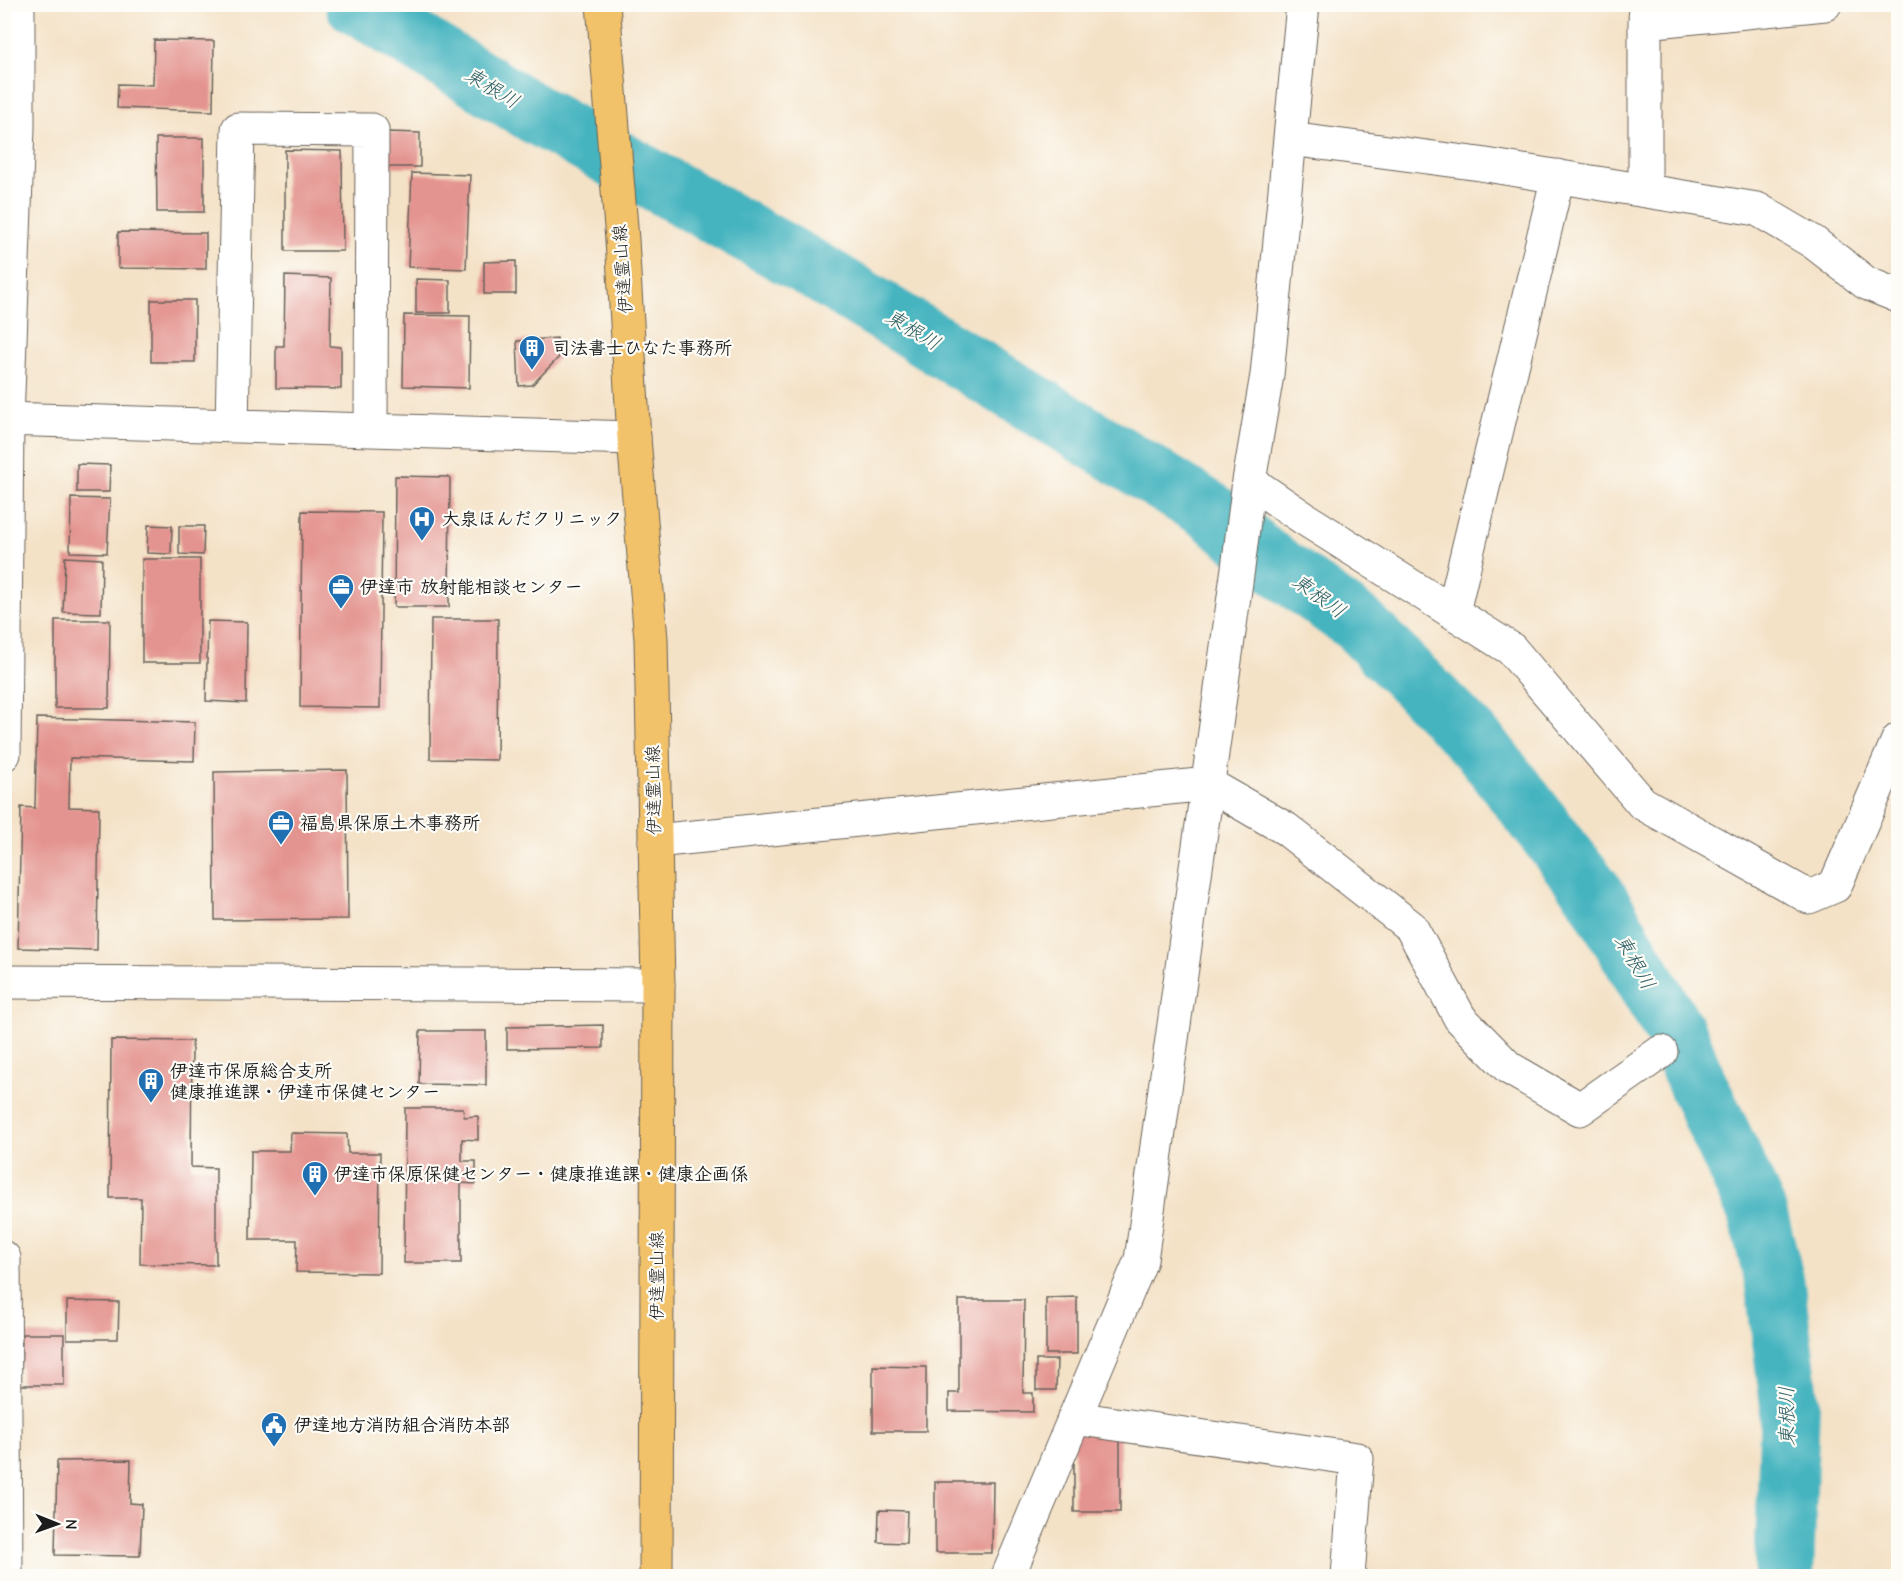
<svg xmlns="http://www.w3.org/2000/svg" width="1903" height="1581" viewBox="0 0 1903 1581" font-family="'Comic Neue','Klee One',sans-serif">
	<rect width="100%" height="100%" fill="#fdfcf7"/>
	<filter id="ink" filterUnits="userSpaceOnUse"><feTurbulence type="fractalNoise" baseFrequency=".0167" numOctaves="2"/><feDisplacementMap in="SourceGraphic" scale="12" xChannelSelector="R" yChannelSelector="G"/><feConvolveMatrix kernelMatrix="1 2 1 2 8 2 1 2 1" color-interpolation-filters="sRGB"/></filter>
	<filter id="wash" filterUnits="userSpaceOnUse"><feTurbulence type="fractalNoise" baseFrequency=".008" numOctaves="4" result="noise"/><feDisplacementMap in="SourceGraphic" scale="24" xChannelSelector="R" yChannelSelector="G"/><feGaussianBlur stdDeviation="1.35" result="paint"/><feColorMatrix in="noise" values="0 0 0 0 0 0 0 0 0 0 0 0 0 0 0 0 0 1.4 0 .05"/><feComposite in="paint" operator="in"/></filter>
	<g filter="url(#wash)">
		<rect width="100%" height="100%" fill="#f4e2c7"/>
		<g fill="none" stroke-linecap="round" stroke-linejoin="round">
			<path stroke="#45b4bf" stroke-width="60" d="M355 4 533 113 816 271 1210 511 1268 559 1359 625 1483 750 1597 897 1680 1040 1692 1072 1756 1209 1774 1278 1790 1405 1784 1576"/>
		</g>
		<g id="blocks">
			<path fill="#e49490" d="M154 40 214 41 213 111 117 108 118 84 153 85Z
				M388 132 420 133V167H388Z
				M156 138H204V212H157Z
				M285 150 342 151 343 251H285Z
				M412 173 470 175 466 269 408 267Z
				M118 232 206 233V269L118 268Z
				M516 261V294H484V262Z
				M285 276 331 278 330 346 341 347V389L276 388V346H284Z
				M416 279 450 280V313H416Z
				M151 300H195V362H151Z
				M404 315 470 316 469 388 403 386Z
				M557 338 559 357 532 385 519 386 517 341Z
				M77 464 110 465 109 492H77Z
				M395 476 450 477 449 607H394Z
				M71 498 110 499 107 553 70 552Z
				M302 511 382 512 380 708 300 707Z
				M148 525 172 526 171 554 147 553Z
				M179 526H204L203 555 179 554Z
				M65 557 102 559 101 613 63 612Z
				M142 559H200V663H142Z
				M431 619H498L497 760 430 759Z
				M55 620H110L109 708H55Z
				M208 621 247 622 246 703 206 701Z
				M37 718 195 722 194 761 70 758 69 807 99 808 97 950 18 948 21 807 35 808Z
				M347 770 348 919 215 920 214 772Z
				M603 1025V1048L507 1049V1027Z
				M420 1031H486V1085L419 1084Z
				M111 1040 192 1041 191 1167 216 1168V1265L140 1264 141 1198H110Z
				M405 1108H463L464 1117 478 1116V1140L462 1139V1161H476V1184L461 1183V1263H404Z
				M291 1133 347 1134 348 1153H380L379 1273 296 1272 297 1240H250L251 1151H290Z
				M1077 1297V1354H1046V1298Z
				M959 1300H1024L1023 1393H1033V1412L949 1411V1393H959Z
				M67 1301 119 1302 118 1339H67Z
				M22 1334H64V1385H21Z
				M1036 1360H1057L1056 1390H1036Z
				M873 1366 926 1367V1431H873Z
				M1074 1433H1120V1512H1074Z
				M131 1460 130 1503 142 1504 140 1556 55 1555 57 1461Z
				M935 1482H993L992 1553H935Z
				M879 1510 907 1511 906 1543 878 1542Z"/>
		</g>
	</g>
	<g filter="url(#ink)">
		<use href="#blocks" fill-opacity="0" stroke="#686158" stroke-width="1.5"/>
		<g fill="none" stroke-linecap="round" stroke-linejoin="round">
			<g stroke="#686158" stroke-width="35">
				<path id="minor" d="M1646 4 1645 22 1825 4
					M1290 139 1480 164 1757 209 1813 242 1866 283 1898 296
					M1645 190V22
					M4 419 634 438
					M232 426 238 129 372 130 371 430
					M1249 481 1305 519 1511 649 1642 803 1809 897 1835 886 1898 740
					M1453 612 1558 176
					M4 754 7 420 18 128V4
					M655 841 1208 784 1286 829 1411 927 1460 1018 1509 1068 1580 1109 1661 1052
					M4 982 658 985
					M4 1258 6 1576
					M1074 1418 1357 1459 1348 1576
					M1008 1576 1141 1260 1238 568 1249 481 1267 375 1303 4"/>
			</g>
			<g stroke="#686158" stroke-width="35">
				<path id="major" d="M603 4 622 240 634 438 651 639 658 985 656 1576"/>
			</g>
			<use href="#minor" stroke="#fff" stroke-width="33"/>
			<use href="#major" stroke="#f2c26a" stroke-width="33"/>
		</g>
	</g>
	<defs>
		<g id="building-pin" transform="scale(1.35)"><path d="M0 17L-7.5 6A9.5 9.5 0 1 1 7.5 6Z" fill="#1f6fb2" stroke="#fdfcf7"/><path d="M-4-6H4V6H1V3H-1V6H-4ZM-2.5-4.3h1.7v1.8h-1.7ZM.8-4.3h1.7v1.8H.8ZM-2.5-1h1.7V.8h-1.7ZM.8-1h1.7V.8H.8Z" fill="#fff"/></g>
		<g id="hospital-pin" transform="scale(1.35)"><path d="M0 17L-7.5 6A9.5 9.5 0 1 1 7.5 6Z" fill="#1f6fb2" stroke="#fdfcf7"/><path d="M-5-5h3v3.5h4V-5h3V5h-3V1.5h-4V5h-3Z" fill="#fff"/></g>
		<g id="office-pin" transform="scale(1.35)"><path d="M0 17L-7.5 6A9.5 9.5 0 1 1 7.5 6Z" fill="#1f6fb2" stroke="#fdfcf7"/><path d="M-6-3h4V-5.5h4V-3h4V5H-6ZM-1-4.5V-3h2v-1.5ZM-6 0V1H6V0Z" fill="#fff"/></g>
		<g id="civic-pin" transform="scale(1.35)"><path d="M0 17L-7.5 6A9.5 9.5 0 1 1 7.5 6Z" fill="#1f6fb2" stroke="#fdfcf7"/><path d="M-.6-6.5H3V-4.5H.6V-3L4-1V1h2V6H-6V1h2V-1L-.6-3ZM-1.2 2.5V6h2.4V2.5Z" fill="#fff"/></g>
	</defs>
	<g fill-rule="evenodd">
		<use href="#building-pin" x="532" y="348"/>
		<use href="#hospital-pin" x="422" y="519"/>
		<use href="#office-pin" x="341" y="587"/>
		<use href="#office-pin" x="281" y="823"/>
		<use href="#building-pin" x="151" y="1081"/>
		<use href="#building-pin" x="315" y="1174"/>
		<use href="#civic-pin" x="274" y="1425"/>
	</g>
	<g text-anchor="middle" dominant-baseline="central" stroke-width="4.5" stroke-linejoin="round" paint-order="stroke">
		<g font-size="18" fill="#1c1c1c" stroke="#fdfcf7">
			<text transform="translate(623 269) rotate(-94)">伊達霊山線</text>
			<text transform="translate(654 790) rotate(-91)">伊達霊山線</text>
			<text transform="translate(657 1276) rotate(-90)">伊達霊山線</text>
		</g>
		<g font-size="18" font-weight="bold" fill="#1c1c1c" stroke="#fdfcf7" text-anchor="start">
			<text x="552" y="348">司法書士ひなた事務所</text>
			<text x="442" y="519">大泉ほんだクリニック</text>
			<text x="360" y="587">伊達市 放射能相談センター</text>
			<text x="300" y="823">福島県保原土木事務所</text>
			<text x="170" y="1071">伊達市保原総合支所<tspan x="170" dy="21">健康推進課・伊達市保健センター</tspan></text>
			<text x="334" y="1174">伊達市保原保健センター・健康推進課・健康企画係</text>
			<text x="294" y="1425">伊達地方消防組合消防本部</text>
		</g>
		<g font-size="20" font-style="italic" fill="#2e6065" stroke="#fdfcf7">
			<text transform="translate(492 88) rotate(31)">東根川</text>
			<text transform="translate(913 330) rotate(31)">東根川</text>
			<text transform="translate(1319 596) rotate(36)">東根川</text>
			<text transform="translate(1635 962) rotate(60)">東根川</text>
			<text transform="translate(1787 1416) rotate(-91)">東根川</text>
		</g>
	</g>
	<rect width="1903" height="1581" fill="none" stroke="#fdfcf7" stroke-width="24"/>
	<g transform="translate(57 1524) rotate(91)" stroke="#fdfcf7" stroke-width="4.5" paint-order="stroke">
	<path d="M0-4.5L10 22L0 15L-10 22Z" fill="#1c1c1c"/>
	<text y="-9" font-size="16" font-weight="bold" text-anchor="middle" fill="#1c1c1c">N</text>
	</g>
</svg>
